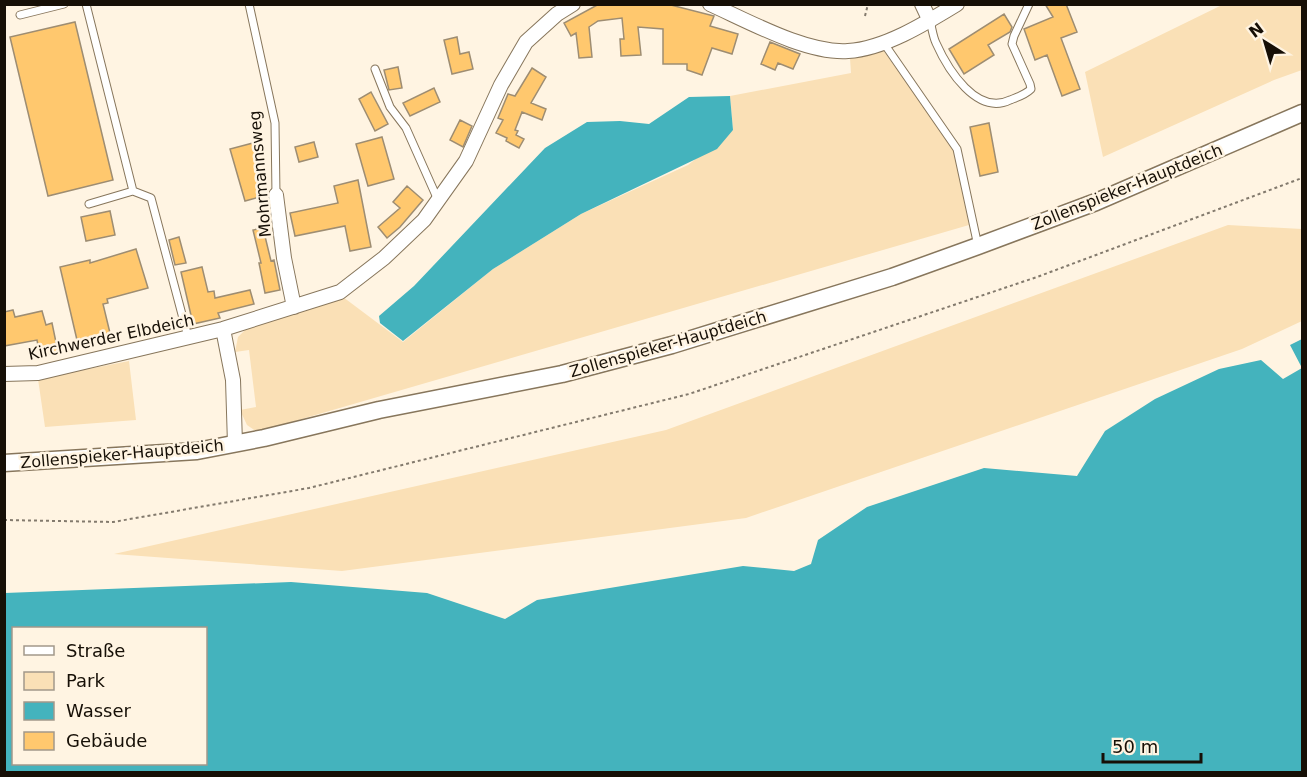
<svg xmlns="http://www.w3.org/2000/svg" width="1307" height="777" viewBox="0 0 1307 777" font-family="'DejaVu Sans',sans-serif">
	<rect width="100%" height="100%" fill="#fff4e2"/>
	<path fill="#fae0b6" d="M1224 4 1302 5V70L1274 80 1103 157 1085 72Z
		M883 50 953 148 969 225 257 432 247 425 240 410 256 407 249 350 235 352 238 337 247 328 343 297 403 342 493 269 581 214 688 165 733 130 730 96 851 73 850 58Z
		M1228 225 1302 229V321L1242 349 746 518 342 571 114 554 666 430Z
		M129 361 136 420 45 427 38 379Z"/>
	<path fill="#44b3bd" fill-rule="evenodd" d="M730 96 733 130 717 149 581 214 493 269 403 341 380 323 379 316 414 286 545 148 587 122 620 121 649 124 689 97Z
		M1302 339V772H5V593L291 582 427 593 505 619 537 600 743 566 794 571 811 564 818 540 867 507 984 468 1077 476 1105 431 1155 399 1219 369 1261 360 1283 379 1302 368 1290 345ZM14 628H206V764H14Z"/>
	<path fill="#ffc86e" stroke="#9e8d72" stroke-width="1.5" d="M599 4H667L714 16 710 26 738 34 732 54 712 48 702 75 687 70V64H663V29L638 27 641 55 621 56 620 39H624L622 18 598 21 589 27 592 57 579 58 576 33 571 36 564 23Z
		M1045 4H1066L1077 32 1061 38 1080 89 1062 96 1047 55 1035 60 1024 29 1053 17Z
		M1004 14 1012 27 1010 32 988 45 994 55 964 74 949 49Z
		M75 22 113 180 48 196 10 37Z
		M457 37 460 54 469 52 473 69 452 74 444 40Z
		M770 42 800 54 793 69 778 63 775 70 761 64Z
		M398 67 402 88 389 90 384 70Z
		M532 68 546 77 531 103 546 109 542 120 522 112 515 130 518 131 516 135 524 139 519 148 506 141 507 138 496 133 503 120 498 118 508 94 515 96Z
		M434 88 440 102 410 116 403 103Z
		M371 92 388 124 375 131 359 99Z
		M460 120 472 126 463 147 450 140Z
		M989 123 998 172 980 176 970 127Z
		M382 137 394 179 368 186 356 144Z
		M314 142 318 157 299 162 295 147Z
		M253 143 267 195 245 201 230 149Z
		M358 180 371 247 350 251 345 226 295 236 290 213 338 203 334 186Z
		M407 186 423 200 400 227 387 238 378 227 400 208 393 202Z
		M110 211 115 235 86 241 81 217Z
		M263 228 271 261 274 260 280 290 265 293 259 263H261L253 230Z
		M179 237 186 263 175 265 169 240Z
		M136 249 148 288 107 299 108 303 103 304 110 333 77 340 60 267 90 260V263Z
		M202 267 208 292 214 291 215 298 250 290 254 304 218 313 220 318 193 324 181 272Z
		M13 310 15 317 42 311 46 325 52 323 58 352 40 356 37 340 4 346V312Z"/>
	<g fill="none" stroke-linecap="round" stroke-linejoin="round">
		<g stroke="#87765c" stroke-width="9">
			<path id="service" d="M86 4 133 191
				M249 4 275 123 276 195
				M20 15 64 4
				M930 21C932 28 933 37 936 43 948 70 977 116 1010 100 1018 97 1025 95 1031 89L1030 84 1012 44 1014 36 1029 4
				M883 42 957 149 978 246
				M375 69 390 107 406 128 438 200
				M89 204 133 191 151 198 188 337"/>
		</g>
		<g stroke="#87765c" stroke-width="16">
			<path id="minor" d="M710 4C748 21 807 54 848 51 884 49 926 23 957 4
				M922 4 930 21
				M276 195 284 258 294 307
				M223 329 233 380 235 444
				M4 374 38 373 223 329 340 292 384 258 424 220 466 161 501 85 526 42 557 14 573 4"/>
		</g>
		<g stroke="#87765c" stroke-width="19">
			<path id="tertiary" d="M4 463 197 451 264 438 379 410 562 374 672 345 892 277 978 246 1096 202 1302 113"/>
		</g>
		<path stroke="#837a6d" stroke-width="2" stroke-dasharray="3 3" stroke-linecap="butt" d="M865 16 868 4
			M4 520 113 522 309 488 689 394 1037 277 1302 178"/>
		<use href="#service" stroke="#fff" stroke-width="7"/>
		<use href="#minor" stroke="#fff" stroke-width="14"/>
		<use href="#tertiary" stroke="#fff" stroke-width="16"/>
	</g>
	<g text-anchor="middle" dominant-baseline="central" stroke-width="5" stroke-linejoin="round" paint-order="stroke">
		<g font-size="16" fill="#160f06" stroke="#fff4e2">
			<text transform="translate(260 174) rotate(-95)">Mohrmannsweg</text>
			<text transform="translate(1127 187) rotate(-22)">Zollenspieker-Hauptdeich</text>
			<text transform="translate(111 337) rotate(-12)">Kirchwerder Elbdeich</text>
			<text transform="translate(668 344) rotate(-16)">Zollenspieker-Hauptdeich</text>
			<text transform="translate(122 454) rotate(-5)">Zollenspieker-Hauptdeich</text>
		</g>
	</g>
	<rect width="1307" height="777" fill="none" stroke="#160f06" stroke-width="12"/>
	<rect x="12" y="627" width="195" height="138" fill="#fff4e2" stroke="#a2988a" stroke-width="1.5"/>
	<rect x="24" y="646" width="30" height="9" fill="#ffffff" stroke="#a2988a" stroke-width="1.5"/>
	<text x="66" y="657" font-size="18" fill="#160f06">Straße</text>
	<rect x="24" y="672" width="30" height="18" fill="#fae0b6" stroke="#a2988a" stroke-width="1.5"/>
	<text x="66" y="687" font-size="18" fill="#160f06">Park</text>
	<rect x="24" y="702" width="30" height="18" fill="#44b3bd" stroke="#a2988a" stroke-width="1.5"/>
	<text x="66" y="717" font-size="18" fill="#160f06">Wasser</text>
	<rect x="24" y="732" width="30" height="18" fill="#ffc86e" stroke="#a2988a" stroke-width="1.5"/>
	<text x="66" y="747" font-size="18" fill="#160f06">Gebäude</text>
	<g transform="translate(1265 42) rotate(323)" stroke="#fff4e2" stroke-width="4.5" paint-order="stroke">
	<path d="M0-4.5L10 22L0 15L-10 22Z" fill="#160f06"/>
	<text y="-9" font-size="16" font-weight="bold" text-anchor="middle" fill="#160f06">N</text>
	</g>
	<path d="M1103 753v9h98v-9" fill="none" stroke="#160f06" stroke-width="3"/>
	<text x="1112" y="753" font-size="18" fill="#160f06" stroke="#fff4e2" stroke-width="4.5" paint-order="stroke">50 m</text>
</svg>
